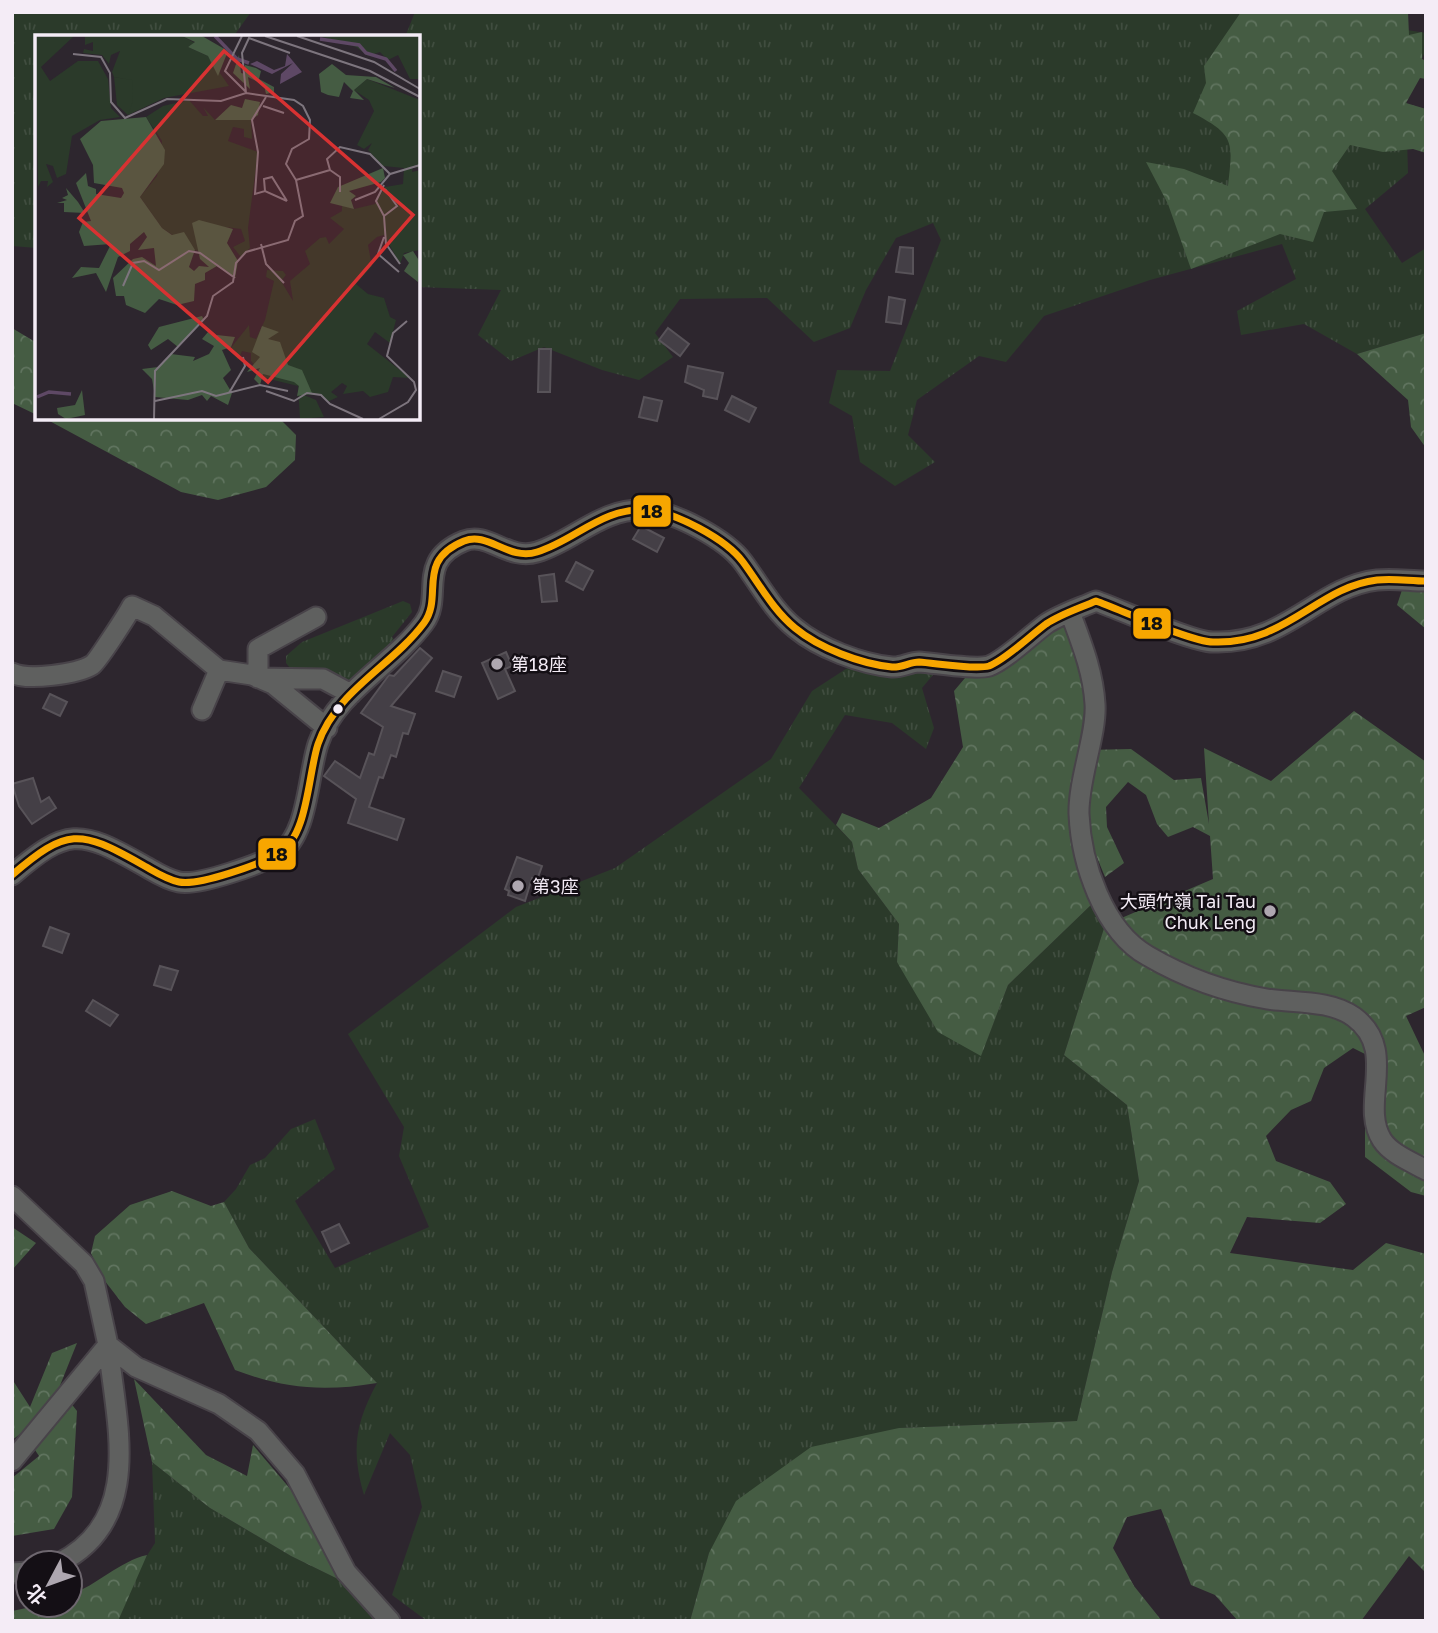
<svg xmlns="http://www.w3.org/2000/svg" width="1438" height="1633" viewBox="0 0 1438 1633" font-family="'Golos Text','Noto Sans SC',sans-serif">
	<defs>
		<pattern id="grass-tufts" width="24" height="20" patternUnits="userSpaceOnUse" patternTransform="scale(1.75)"><rect width="24" height="20" fill="#2b3a2a"/><path d="M3 7l-1-3M5 7V3M7 7l1-3M15 17l-1-3M17 17v-4M19 17l1-3" fill="none" stroke="#404d3f"/></pattern>
		<pattern id="forest-crowns" width="20" height="18" patternUnits="userSpaceOnUse" patternTransform="scale(1.75)"><rect width="20" height="18" fill="#455c43"/><path d="M2 6a3 3 0 1 1 6 0M12 15a3 3 0 1 1 6 0" fill="none" stroke="#60745f"/></pattern>
	</defs>
	<rect width="100%" height="100%" fill="#2d262e"/>
	<path fill="url(#grass-tufts)" d="M12 12H251L233 37H37V248L12 246Z
		M415 12H1408L1407 30 1426 33V48L1406 104 1408 173 1365 209 1402 263 1426 248V333L1357 354 1304 324 1241 335 1237 311 1296 279 1282 244 1150 280 1044 316 1006 362 979 356 917 400 908 435 935 462 895 486 860 462 852 416 829 403 837 370 890 371 941 240 933 223 896 238 866 290 850 328 814 342 767 298 680 299 655 333 673 357 639 380 602 370 544 347 511 361 478 335 501 290 418 287V37H405Z
		M403 601 410 604 412 612 392 637 395 641 352 681 290 668 286 663V656L302 642Z
		M855 663 938 669 922 688 934 728 926 749 892 723 845 715 799 788 852 842 858 869 899 924 897 962 981 1055 1008 985 1092 904 1105 925 1064 1055 1127 1105 1139 1181 1112 1272 1077 1421 899 1428 709 1553 690 1621H427L392 1595 422 1507 410 1455 390 1433 364 1495C351 1450 355 1424 377 1383L249 1248 224 1202 236 1189 250 1165 265 1158 291 1129 315 1119 335 1169 295 1201 335 1268 429 1227 399 1156 404 1127 348 1034 516 907 615 868 771 759 812 691Z
		M152 1462 210 1508 291 1556 340 1580 378 1621H112L115 1606 155 1543Z"/>
	<path fill="url(#forest-crowns)" d="M1241 12H1408L1409 35 1422 32V59L1426 61V79L1420 78 1406 103 1426 109V153L1413 149 1383 152 1350 145 1332 171 1357 209 1324 212 1313 242 1280 234 1191 269 1168 204 1146 162 1184 169 1228 186C1233 141 1235 135 1193 113L1206 83 1204 66Z
		M12 328 37 343V415L12 403Z
		M1426 333V448L1411 427 1408 400 1357 354Z
		M44 418H279L296 435 295 460 266 487 218 500 181 492Z
		M1405 581 1426 582V629L1397 605Z
		M1070 612 1089 670 1087 750 1131 749 1174 780 1201 778 1209 824 1204 748 1271 781 1354 711 1426 762V1007L1406 1016 1426 1058V1196L1411 1192 1365 1157V1106L1377 1060 1353 1048 1324 1068 1311 1101 1291 1110 1266 1136 1276 1161 1330 1182 1346 1204 1320 1223 1247 1217 1230 1253 1353 1270 1386 1243 1426 1254V1573L1409 1556 1361 1621H1238L1215 1595 1191 1585 1161 1509 1127 1517 1113 1548 1134 1586 1162 1621H690L709 1553 736 1501 811 1447 899 1428 1077 1421 1112 1272 1139 1181 1127 1105 1064 1055 1105 925 1213 879 1210 836 1193 827 1168 837 1157 824 1146 795 1128 782 1106 807 1107 827 1124 863 1105 877 1096 855 1087 851 1092 904 1008 985 981 1056 938 1032 897 962 899 924 858 869 852 842 836 825 842 813 879 828 931 798 963 747 954 691 976 665Z
		M172 1191 211 1206 224 1202 249 1248 377 1383C324 1392 285 1389 235 1370L204 1303 146 1324 125 1307 101 1276 91 1253 95 1236 130 1205Z
		M12 1227 36 1243 12 1270Z
		M77 1343 59 1388 77 1411 72 1497 54 1529 12 1536V1478L39 1456 23 1432 12 1440V1379L30 1407 52 1353Z
		M134 1379 206 1455 247 1476 253 1445 298 1498 340 1580 291 1556 210 1508 152 1462Z
		M147 1555 118 1621H12V1611L41 1605H70V1595C97 1585 120 1561 147 1555Z"/>
	<path fill="#443f46" stroke="#585359" stroke-width="2" d="M900 247 913 248V274L896 272Z
		M889 297 905 300 901 324 886 322Z
		M668 328 689 344 680 356 659 340Z
		M539 349H551L550 392H538Z
		M688 366 723 373 717 399 703 396 704 390 685 382Z
		M732 396 756 408 749 422 725 410Z
		M644 397 662 401 657 421 639 417Z
		M641 526 664 538 657 552 633 539Z
		M576 562 593 571 583 590 566 581Z
		M554 574 557 601 542 602 539 576Z
		M420 648 432 658 391 706 415 714 408 734 403 733 396 757 391 755 383 778 379 777 369 807 404 819 397 840 348 823 356 799 324 776 335 761 360 778 369 753 374 755 383 727 361 713 389 675 394 676Z
		M506 652 512 666 505 669 515 691 498 699 482 663Z
		M443 671 461 677 454 697 436 691Z
		M50 694 67 702 60 716 43 708Z
		M33 778 41 802 49 797 56 808 32 824 19 806 12 784Z
		M517 857 542 866 537 880 532 878 525 901 508 895 509 891 505 889Z
		M50 927 69 934 62 953 43 946Z
		M160 966 178 971 171 990 154 985Z
		M93 1000 118 1015 110 1026 86 1011Z
		M339 1224 349 1243 331 1252 322 1232Z"/>
	<g fill="none" stroke-linecap="round" stroke-linejoin="round">
		<g stroke="#484349" stroke-width="23">
			<path id="minor" d="M1070 612C1081 642 1093 671 1095 704 1097 734 1078 780 1079 814 1081 862 1103 931 1148 956 1184 977 1225 992 1267 999 1294 1003 1331 1000 1354 1017 1399 1050 1359 1104 1382 1140 1391 1154 1412 1162 1426 1170
				M316 617 258 649V678L323 679 351 694
				M12 673C27 681 78 674 92 665 97 662 128 614 132 606L154 616 219 670 252 675 273 684 327 728
				M202 710 219 670
				M12 875C67 828 79 829 141 864 154 871 165 879 179 882 199 886 261 864 279 853 308 837 308 774 318 744 336 691 392 666 424 623 444 596 415 561 464 541 488 531 508 561 537 552 576 540 602 507 647 510 675 512 726 539 743 562 760 585 773 610 795 628 819 648 861 664 892 667 901 668 910 662 919 662 935 663 975 670 989 666 1005 660 1031 635 1046 624 1061 614 1080 608 1096 601 1121 610 1192 642 1213 642 1286 645 1317 587 1377 580 1393 578 1410 581 1426 581
				M12 1196 84 1264 94 1281 108 1345 136 1367 219 1404 258 1431 295 1474 346 1572 390 1621
				M12 1461 108 1345
				M59 1563C145 1520 116 1423 108 1345
				M12 1573 28 1572"/>
		</g>
		<use href="#minor" stroke="#5f605f" stroke-width="19"/>
		<g stroke="#140f15" stroke-width="12">
			<path id="bus-1" d="M12 875C67 828 79 829 141 864 154 871 165 879 179 882 199 886 261 864 279 853 308 837 308 774 318 744 336 691 392 666 424 623 444 596 415 561 464 541 488 531 508 561 537 552 576 540 602 507 647 510 675 512 726 539 743 562 760 585 773 610 795 628 819 648 861 664 892 667 901 668 910 662 919 662 935 663 975 670 989 666 1005 660 1031 635 1046 624 1061 614 1080 608 1096 601 1121 610 1192 642 1213 642 1286 645 1317 587 1377 580 1393 578 1410 581 1426 581"/>
		</g>
		<use href="#bus-1" stroke="#f7a600" stroke-width="7"/>
	</g>
	<g fill="#aea7b0" stroke="#140f15" stroke-width="2.5">
		<circle cx="497" cy="664" r="7"/>
		<circle cx="518" cy="886" r="7"/>
		<circle cx="1270" cy="911" r="7"/>
	</g>
	<circle fill="#f4ecf6" stroke="#140f15" stroke-width="2.5" cx="338" cy="709" r="6"/>
	<g text-anchor="middle" dominant-baseline="central" stroke-width="5" stroke-linejoin="round" paint-order="stroke">
		<g font-size="18" fill="#f4ecf6" stroke="#140f15" text-anchor="start">
			<text x="511" y="664">第18座</text>
			<text x="532" y="886">第3座</text>
			<text x="1256" y="901" text-anchor="end">大頭竹嶺 Tai Tau<tspan x="1256" dy="21">Chuk Leng</tspan></text>
		</g>
	</g>
	<g transform="translate(35 35)">
		<rect width="385" height="385" fill="#2d262e"/>
		<path d="M22 1H39L6 32 15 46 43 26H63L73 44 76 73 85 82 65 85 37 101 31 139 22 143 18 131 11 129 18 147 12 152 13 146H6L3 152 0 2ZM50 1H147L160 8 153 12 173 21 194 51 129 63 93 80 97 46 79 42 77 37 85 16 76 20 74 29 67 20 48 18 49 14 58 16V7L50 10ZM285 1H385V44H375L363 20 353 25 345 17 333 21 321 12ZM332 44 385 65V134L378 131 377 137 385 135V215L369 218 365 229 349 200 342 202 333 210 337 231 321 249 333 259 349 263 355 282 361 285 355 308 340 297 332 309 375 343 358 342 353 357 335 362 328 356 308 359 312 351 307 348 296 357 303 362 292 367 286 360H269L281 365 289 382 265 384 263 351 230 343 216 326V318L207 316 203 325 195 314 214 290 215 302 221 304 230 285 239 246 231 242 232 235 248 236 251 240 246 246 258 266 255 246 275 229 270 216 285 203 291 202 294 209 309 194 295 183 307 176V170L319 174 340 169 350 152 368 149 369 133 348 131 333 115 337 108 329 114 322 110 339 76 334 65 319 55ZM154 65 168 81H173L168 72 180 85H216L217 104 209 102V94L198 92 193 106 223 117 213 193 215 213 206 222 198 212 210 206 206 194 157 188 163 198V216L160 215 127 193 105 162 122 141 127 106 111 82 128 71Z" fill="#2b3a2a"/>
		<path d="M147 1H167L193 16 183 41 173 21 153 12 160 7ZM204 20 206 38 210 39V30L221 33 226 36 224 44 239 52V57L231 59 229 50 213 42 215 54 198 38ZM297 29 311 40 341 42 360 53 332 44 319 55 329 65 315 63 318 56 309 47 304 62 293 60 286 57 284 39ZM210 64 225 67 223 80 216 85H180L196 70 207 73ZM111 82 130 115 129 129 105 162 127 193 137 200 149 197 160 215 154 232 159 236 164 231 174 232 165 224 157 188 164 185 198 194 192 208 203 226 200 243 182 231 170 238V245L160 249 159 266 142 270 124 264 110 278 91 270 89 261H81L78 243 98 224 107 222 121 231 119 213 103 215 112 202 109 197 95 209V216L83 222 71 257 61 238 37 243 46 232 64 233 76 209 49 211 44 197 48 187 56 186 41 148 51 138 53 151 61 154V159L86 163 89 158 87 153 59 148 58 130 45 104 66 86ZM348 133 350 143 346 147 314 156 321 161 316 165 319 174 295 168 303 152ZM31 153 43 167 50 178 29 177V168H22L32 165 27 163 33 160ZM378 216 385 227 383 247 369 236 374 228 368 220ZM167 281 169 285 143 312 133 304 116 315 113 310 124 292ZM227 291 244 297 233 304 245 307 253 330 267 335 277 358 262 361 264 351 259 347 228 339 225 350 219 344 225 333 212 337 225 322 217 317ZM173 297 181 304 182 300 200 302 196 312 187 315 196 335 188 343 197 358 193 370 176 361 172 366 167 360 153 365 120 362 117 344 107 334 123 332 136 319 160 322 158 326 174 319 179 311 167 304ZM47 355 50 380 31 384 23 379 22 373 40 370Z" fill="#455c43"/>
		<path d="M79 42 97 45 98 66 93 80 82 70Z" fill="#2b3a2a"/>
		<path d="M252 19 267 37 245 49 246 39 258 28 237 39 215 29 222 26 239 35 250 31Z" fill="#5e4865"/>
		<path fill="none" stroke="#5e4865" stroke-width="3.5" d="M180 1 202 24 214 28M285 4 324 10 331 18 351 24 361 36M2 362 14 357 36 359"/>
		<path fill="none" stroke="#7d757e" stroke-width="2" d="M207 1 190 36 211 57M230 1 335 36 385 62M262 1 339 27 385 54M38 19 66 22 75 38 76 67 90 83 132 64 186 66 211 58 259 65 268 71 275 85 274 104 257 114 251 129 261 145 268 181 260 186 253 205 211 217 201 228 198 247 178 261 172 281 120 336 119 384M211 58 207 18 214 3 255 18M231 62 217 85 223 117 220 159 230 156 252 166M228 71 249 78M261 145 295 135M349 150 341 166 349 181 351 209 365 229M230 156 229 144 237 142 252 166M305 157V142L295 135 292 124 305 112 335 119 355 139 385 130M320 165 340 157 355 139M349 181 362 171 350 154M349 202 343 219 364 237M226 209 231 229 249 248M88 251 98 228 109 226 124 235 154 216 165 218 200 243M231 356 259 366 272 358 286 360 295 369 328 384M194 358 210 331 208 322M120 366 167 356 181 361 225 350 253 356M344 384 373 367 381 355 379 347 352 321 358 298 372 286"/>
		<path fill="#d83232" fill-opacity="0.15" stroke="#d83232" stroke-width="3.5" d="M189 16 378 180 233 347 44 183Z"/>
		<rect width="385" height="385" fill="none" stroke="#f4ecf6" stroke-width="3.5"/>
	</g>
	<g stroke="#140f15" stroke-width="2.5">
		<rect x="632" y="494" width="40" height="34" rx="7" fill="#f7a600"/>
		<rect x="1132" y="607" width="40" height="33" rx="7" fill="#f7a600"/>
		<rect x="257" y="837" width="40" height="34" rx="7" fill="#f7a600"/>
	</g>
	<g font-size="19" text-anchor="middle" font-weight="bold" fill="#111">
		<text x="652" y="518">18</text>
		<text x="1152" y="630">18</text>
		<text x="277" y="861">18</text>
	</g>
	<rect width="1438" height="1633" fill="none" stroke="#f4ecf6" stroke-width="28"/>
	<g transform="translate(49 1584) rotate(229)"><circle r="33" fill="#140f15" stroke="#6e676f" stroke-width="2"/>
	<path d="M0-5L12 26L0 18L-12 26Z" fill="#aea7b0"/>
	<text y="-10" font-size="19" font-weight="bold" text-anchor="middle" fill="#f4ecf6">北</text>
	</g>
</svg>
